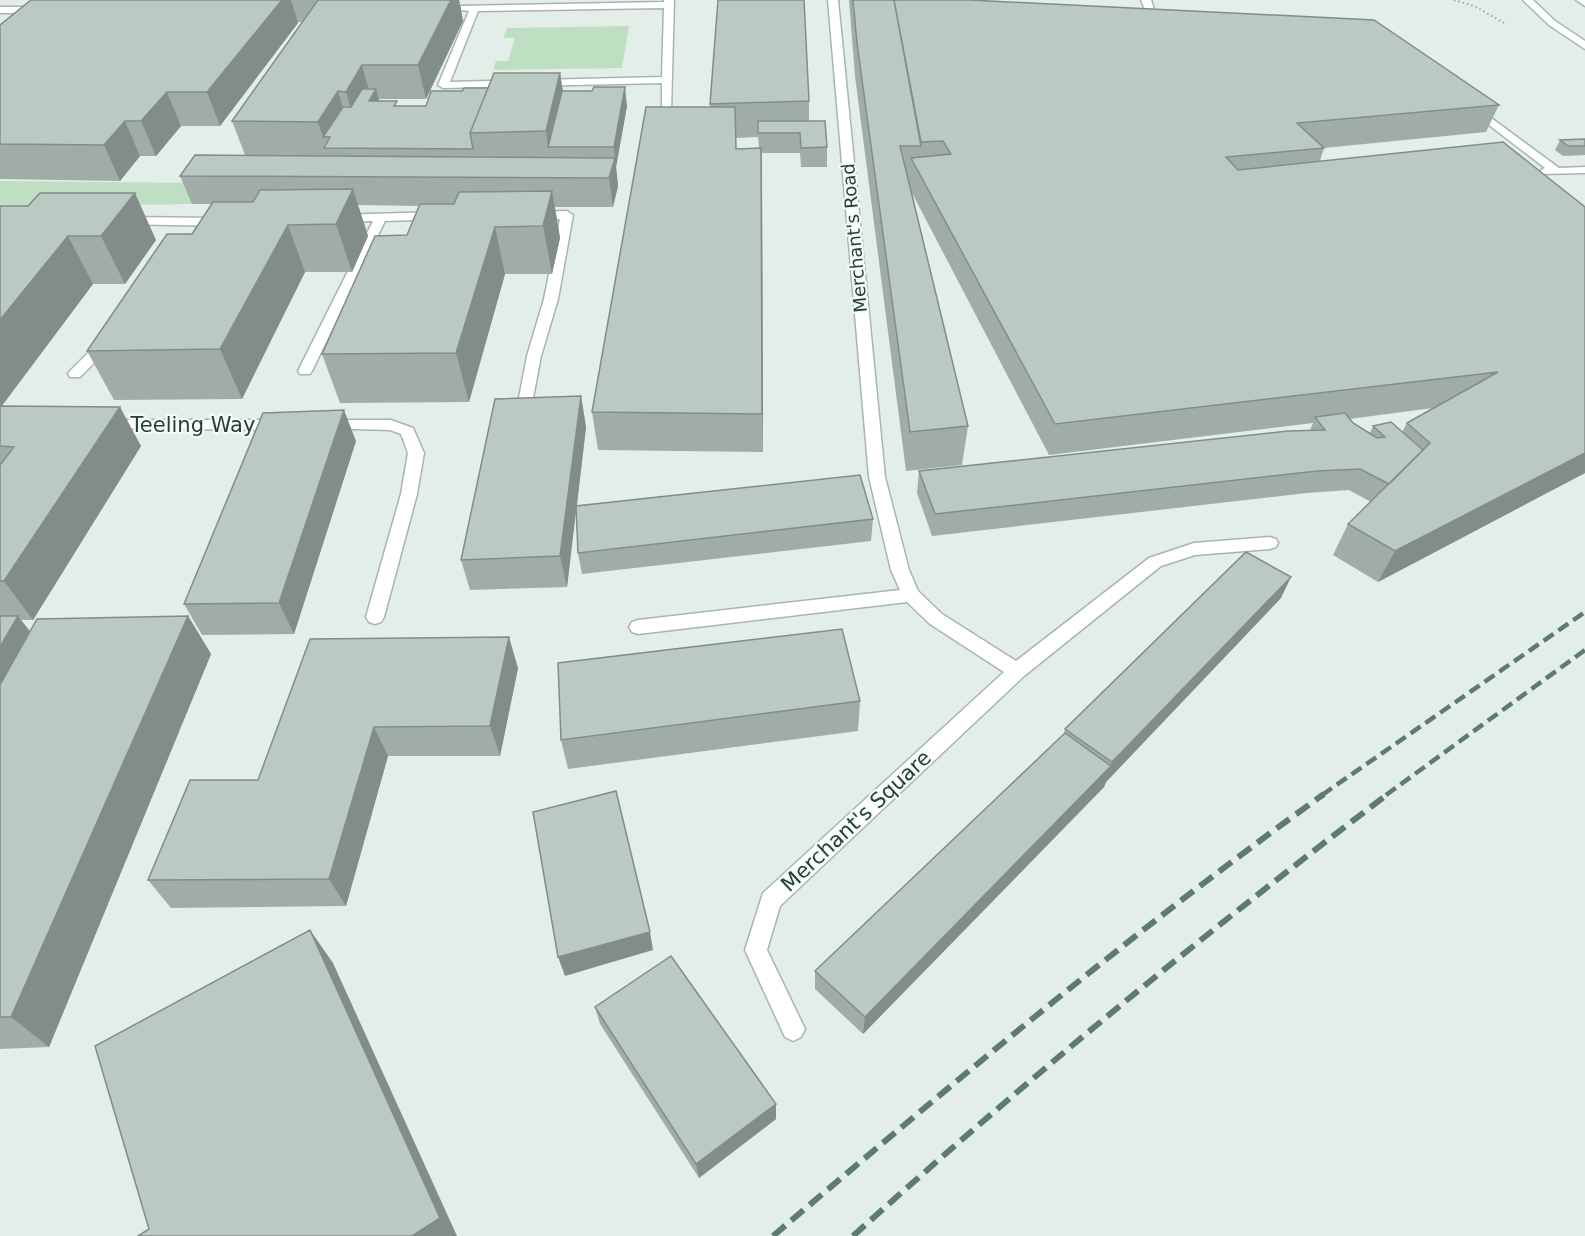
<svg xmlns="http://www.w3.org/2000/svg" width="1585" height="1236" viewBox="0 0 1585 1236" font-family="'DejaVu Sans',sans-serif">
	<rect width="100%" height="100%" fill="#e4eee8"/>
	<path fill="#bedfc2" d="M629 26 622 68 493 70 496 61H508L515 38H503L507 28Z
		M0 181 207 183 192 204 0 207Z"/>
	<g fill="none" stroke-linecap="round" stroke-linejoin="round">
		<g stroke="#a6b6ae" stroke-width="3">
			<path id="service" d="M664 0H674L671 111 667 112 662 109V83L443 88 438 85 469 11 461 10V6L664 2ZM664 8 662 77 450 82 478 11Z
				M1141 0H1151L1156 15 1170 22V26H1164L1149 19Z
				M1471 103 1559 168 1585 167V173L1541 174V170L1545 168 1467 108V104Z
				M567 211 573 215 558 299 541 356 533 398 526 403 519 398 527 356 544 299 560 219 531 220 525 216 531 212Z
				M438 212 444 216 442 219 385 221 312 371 310 374H300L298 371 373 221 339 222 335 221 333 218 335 215Z
				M123 217 222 218 228 222 222 226 119 224 117 221Z
				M107 338 112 339 114 342 112 345 80 377H70L68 374 70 371 102 339Z
				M106 420H282L290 425 282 430 101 428 98 425 101 422Z
				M325 420H391L413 428 424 453 417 494 384 617 381 622 375 624 369 622 366 617 401 494 408 453 401 434 390 430 320 428 317 425 320 422Z"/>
		</g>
		<g stroke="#a6b6ae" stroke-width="3">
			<path id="minor" d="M828 0H838L885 477 909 570 918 591 942 614 1016 661 1149 558 1194 543 1270 537 1276 539 1278 543 1276 547 1270 549 1195 555 1161 566 1024 676 780 906 767 950 805 1029 801 1037 793 1041 785 1037 745 950 763 893 1004 672 930 624 907 602 638 634 632 632 629 627 632 622 638 620 900 590 891 570 869 477Z
				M0 7H43L48 10 43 13H0Z"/>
		</g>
		<g stroke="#a3baae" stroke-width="3">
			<path id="secondary" d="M1523 0H1533L1555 21 1585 41V49L1549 25Z
				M1576 0H1585V6Z"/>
		</g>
		<path stroke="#85b19d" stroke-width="2" stroke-dasharray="1.5 3" stroke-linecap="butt" d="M1454 0 1474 6 1506 24"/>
		<use href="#service" fill="#fff" fill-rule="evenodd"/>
		<use href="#minor" fill="#fff" fill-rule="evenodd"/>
		<use href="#secondary" fill="#fff" fill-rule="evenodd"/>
		<path stroke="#5e7b6f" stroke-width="4.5" stroke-dasharray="12 6" stroke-linecap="butt" d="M1322 795 1585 612
			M1386 795 1585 650"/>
		<path stroke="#5e7b6f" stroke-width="6" stroke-dasharray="16 8" stroke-linecap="butt" d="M773 1236C953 1083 1133 931 1324 794
			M853 1236C1025 1081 1203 934 1388 794"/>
	</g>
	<path fill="#a0ada6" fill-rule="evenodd" d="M31 0H459L463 21 426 99H379V101L398 106H426L462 91 488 88 560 73 563 91 627 106 616 167 618 186 613 207H555L560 238 552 274H505L469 402 340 403 322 354 407 235 419 206 358 205 368 236 352 272H305L242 399 114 400 87 351 192 234 211 204H192L180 176 245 155 232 121 303 22H298V23L220 126H181L156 156H140L120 181 0 179V25Z
		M849 0H970L1499 105 1486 132 1324 148 1320 161 1585 473 1378 582 1333 555 1348 524 1371 502 1349 490 1307 493 932 536 917 493 919 471 1310 430 1313 423 1049 455 912 193 968 426 962 465 906 471 855 76ZM1433 408 1407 423 1402 432 1373 426 1370 433 1353 423 1349 419Z
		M809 101V121L827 147V167H801L800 153H762L763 452 598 450 592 412 710 107V104ZM758 137 759 148 736 149V138Z
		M1585 139V155L1563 156 1555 150 1560 140Z
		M0 206 156 240 125 284H93L2 406 141 446 33 620H21L30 631 188 616 211 654 49 1047 0 1049Z
		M581 396 586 427 577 506 873 519 871 541 582 574 578 553 576 510 567 587 470 590 461 560Z
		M356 441 294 634 202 635 184 604Z
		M1281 598 1106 782 1104 787 863 1034 815 989V971L1064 734 1065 729Z
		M310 639 518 668 500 756H388L346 906 171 908 148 880 258 780Z
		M860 701 858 731 568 769 561 740Z
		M595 1007 776 1119 699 1178 600 1024Z"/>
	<path fill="#828d87" d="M282 0H291L298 23 220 126 207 92Z
		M451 0H459L463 21 426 99 418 65Z
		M362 65 371 98 376 89 381 108 356 126 346 92Z
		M560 73 565 107 548 147 546 131Z
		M625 87 627 106 616 167 614 147Z
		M338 91 348 126 330 137H323L318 122Z
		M167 92 181 126 156 156 141 121Z
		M125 121 140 156 120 181 104 145Z
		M761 148 762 184 763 452 762 414Z
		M615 158 618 186 613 207 609 178Z
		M353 189 368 236 352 272 336 224Z
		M552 191 560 238 552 274 543 226Z
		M135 193 156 240 125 284 101 236Z
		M288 225 305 272 242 399 220 349Z
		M495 227 505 274 469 402 456 353Z
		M68 236 93 284 0 408V320Z
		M581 396 586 427 567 587 560 556Z
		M120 407 141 446 33 620 4 581Z
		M344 410 356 441 294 634 279 603Z
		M1585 453V473L1378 582 1395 551Z
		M1291 577 1281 598 1106 782 1104 787 863 1034 865 1017 1110 767 1112 762Z
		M18 616 34 637 0 689V647Z
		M188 616 211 654 49 1047 11 1017Z
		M509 637 518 668 500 756 490 726Z
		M374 727 388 756 346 906 329 879Z
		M310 930 333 963 457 1236H412Z
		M650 932 653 950 565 976 558 957Z
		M776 1104V1119L699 1178 696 1164Z"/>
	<path fill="#bac9c1" stroke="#828d87" stroke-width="1.5" d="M31 0H282L207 92H167L141 121H125L104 145 0 144V25Z
		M318 0H451L418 65H362L346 92 338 91 318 122 232 121Z
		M718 0H804L809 101 710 104Z
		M853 0H894L921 146H900L968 426 910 432 857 43Z
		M894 0H970L1374 20 1499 105 1297 123 1324 148 1226 157 1238 170 1503 142 1585 207V453L1395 551 1348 524 1430 443 1407 423 1498 372 1055 424 911 158 951 154 943 141 921 142Z
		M494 73H560L546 131 470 133Z
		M594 87H625L614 147H548L562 91H592Z
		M464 88H488L470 133 473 149 324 148 330 137H323L343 107H351L362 89H376L369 101H397L394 106H426L431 91H462Z
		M646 107H735L736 149 761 148 762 414 592 412Z
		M758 121H825L827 147 801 148 800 133H758Z
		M1585 139V146H1568L1560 140Z
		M195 155 615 158 609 178 180 176Z
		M353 189 336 224 288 225 220 349 87 351 167 234H192L213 202H253L260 190Z
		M552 191 543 226 495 227 456 353 322 354 375 236 407 235 420 204H454L459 192Z
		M40 193H135L101 236H68L0 320V206H28Z
		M581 396 560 556 461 560 495 399Z
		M0 406 120 407 4 581H0V465L14 447 0 446Z
		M344 410 279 603 184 604 263 413Z
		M1345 413 1353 423 1377 438 1385 437 1373 426 1391 422 1423 450 1389 484 1360 469 1317 471 935 514 919 471 1288 431 1325 430 1315 417Z
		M860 475 873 519 578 553 576 506Z
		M1246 552 1291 577 1112 762 1065 729Z
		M0 616H18L0 647Z
		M188 616 11 1017H0V685L37 619Z
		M842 629 860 701 561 740 558 663Z
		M509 637 490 726 374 727 329 879 148 880 190 780H258L310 639Z
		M1065 733 1111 766 865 1017 815 971Z
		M616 791 650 932 558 957 533 812Z
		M310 930 440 1218 412 1236H138L149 1229 95 1046Z
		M671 956 776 1104 696 1164 595 1007Z"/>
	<g text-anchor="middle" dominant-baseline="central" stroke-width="4.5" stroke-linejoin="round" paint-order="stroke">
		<g font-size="18" fill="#234034" stroke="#f5faf7">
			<text transform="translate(854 238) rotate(-95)">Merchant's Road</text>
		</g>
		<g font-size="21" fill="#234034" stroke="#f5faf7">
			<text x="193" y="425">Teeling Way</text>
			<text transform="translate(856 821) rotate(-43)">Merchant's Square</text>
		</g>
	</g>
</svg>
